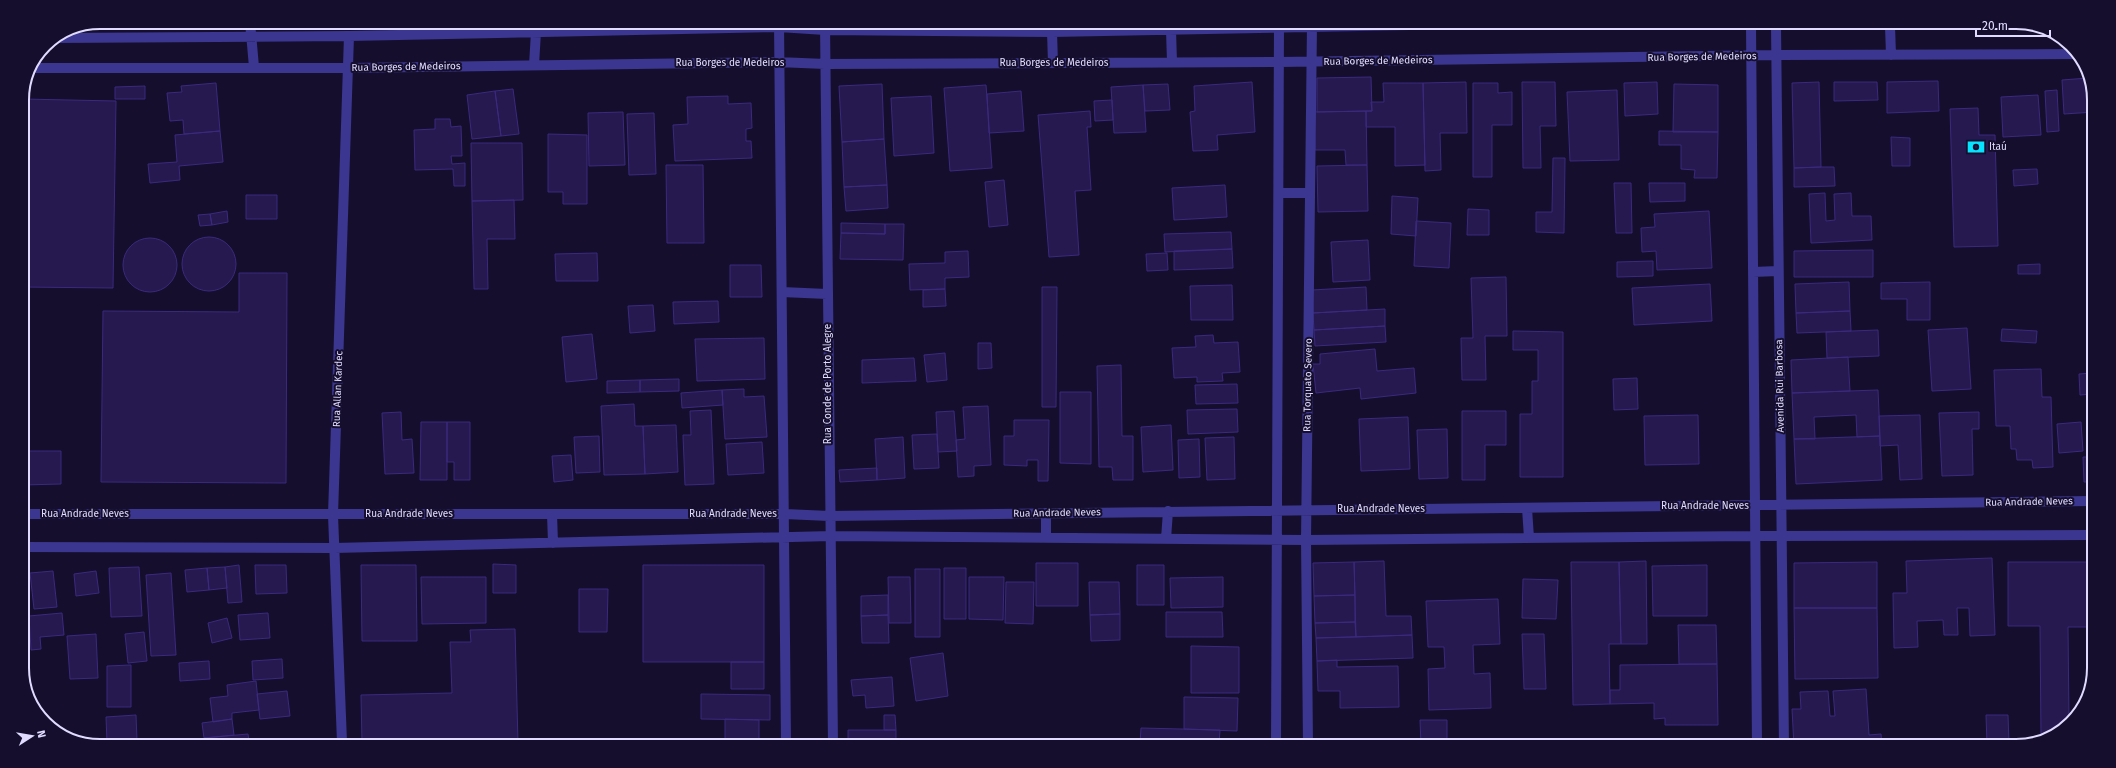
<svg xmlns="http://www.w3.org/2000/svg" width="2116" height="768" viewBox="0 0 2116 768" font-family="'Fira Sans',sans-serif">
	<rect width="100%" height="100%" fill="#150f2d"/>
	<path fill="#251950" stroke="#3b297e" d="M1371 77 1372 111 1317 112V78Z
		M2088 78 2094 94V112L2064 114 2062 80Z
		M1938 81 1939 111 1887 113V82Z
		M1252 82 1255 132 1217 135 1218 150 1193 151 1190 112 1195 111 1194 86Z
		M1466 82 1467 133H1440L1441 170 1425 171 1423 83Z
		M1522 82H1555L1556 126H1540L1541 168H1523Z
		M1657 82 1658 114 1625 116 1624 83Z
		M1819 82 1821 167 1794 168 1792 83Z
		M1834 82H1877L1878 100 1834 101Z
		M216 83 220 131 184 134 183 120 170 121 167 93 182 92 181 86Z
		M1383 83H1423L1425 165 1395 166V127H1366V111H1372L1371 102H1384Z
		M1473 83H1498V93L1512 92V125H1492V177H1473Z
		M882 84 884 139 842 142 839 86Z
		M1168 84 1170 110 1145 111 1143 85Z
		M1674 84 1718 85V132H1673Z
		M986 85 992 168 950 171 944 88Z
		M1143 85 1146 132 1114 133 1111 87Z
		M145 86V99H115V87Z
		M513 89 519 134 501 136 495 91Z
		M1617 90 1619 160 1570 161 1567 92Z
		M2057 90 2059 131 2047 132 2045 91Z
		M495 91 501 136 472 139 467 95Z
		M1021 91 1024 131 989 133 987 94Z
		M2038 95 2041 135 2003 137 2001 97Z
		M728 96V104L751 103 752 128 746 129V141H751L752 158 675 161 673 125 688 124 687 97Z
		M931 96 934 153 894 156 891 98Z
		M22 99 116 101 113 288 22 287Z
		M1112 100 1113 120 1095 121 1094 101Z
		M1978 108 1979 135H1995L1998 246 1954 247 1950 109Z
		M1090 111 1091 127H1087L1091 190 1075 191 1079 255 1049 257 1038 115Z
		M1366 111 1367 165H1346L1345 150H1315L1314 112Z
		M623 112 625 165 589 166 588 113Z
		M654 113 656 174 629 175 627 114Z
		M435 119H450L451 127 461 126 462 156H451L452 164 465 163V186H454L453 169 415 170 414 130 435 129Z
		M220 131 223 162 179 166 180 180 150 183 148 164 177 162 175 135Z
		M1659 131 1718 132 1717 178H1694L1695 170 1681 169V145H1659Z
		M548 134 587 135V204H563V192H548Z
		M1891 137 1910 138V166H1892Z
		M884 139 887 185 844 187 842 142Z
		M471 143H522L523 200 472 201Z
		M1553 158H1565L1564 233 1536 232V212H1552Z
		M666 165H703L704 243H667Z
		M1367 165 1368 211 1318 212 1317 166Z
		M1821 167H1834L1835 186 1794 187V168Z
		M2037 169 2038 184 2014 186 2013 170Z
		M1004 180 1008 225 989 227 985 182Z
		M1614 183H1631L1632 233H1616Z
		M1649 183H1685V201L1650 202Z
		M887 185 888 208 846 211 844 187Z
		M1225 185 1227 217 1174 220 1172 188Z
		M1825 193 1826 221 1835 220 1834 194 1851 193 1852 216H1871L1872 240 1811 243 1809 194Z
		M246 195H277V219H246Z
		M1392 196 1418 198 1416 236 1391 234Z
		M514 200 515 239H487L488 289H474L472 201Z
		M1468 209 1489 210V235H1467Z
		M227 211 228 222 212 225 210 214Z
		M1709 211 1712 268 1657 270 1656 251 1642 252 1641 228 1655 227 1654 214Z
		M210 214 212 225 200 226 198 215Z
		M1416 221 1451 223 1449 268 1414 266Z
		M841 223 885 224V234L841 233Z
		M885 224H904L903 260 840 259 841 233 885 234Z
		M1231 232 1232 249 1165 252 1164 234Z
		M182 264a27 27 0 1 1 54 0a27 27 0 1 1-54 0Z
		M123 265a27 27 0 1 1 54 0a27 27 0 1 1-54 0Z
		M1368 240 1370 280 1333 282 1331 242Z
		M1232 249 1233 268 1174 270V251Z
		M1873 250V277H1794V251Z
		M968 251 969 277 945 278V289L910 290 909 264 945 263V252Z
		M597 253 598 281H556L555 254Z
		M1167 253 1168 270 1147 271 1146 254Z
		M1653 261V276L1617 277V262Z
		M2040 264V274H2018V265Z
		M730 265H761L762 297H730Z
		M239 273H287L286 483 101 482 103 311 239 312Z
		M1506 277 1507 336H1485L1486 380H1462L1461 338H1473L1471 278Z
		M1849 282 1850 311 1796 313 1795 284Z
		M1930 282V320H1907V299H1881V283Z
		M1710 284 1712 321 1634 325 1632 288Z
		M1232 285 1233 320H1191L1190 286Z
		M1042 287H1057L1056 407H1042Z
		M1366 287 1367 310 1313 313 1312 290Z
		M945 289 946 306 923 307V290Z
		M2090 295H2093L2092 340H2087Z
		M718 301 719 322 674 324 673 302Z
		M653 305 655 331 630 333 628 306Z
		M1385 309V326L1314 330 1313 313Z
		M1850 311 1851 331 1797 333 1796 313Z
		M1385 326 1386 342 1315 346 1314 330Z
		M1967 328 1971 389 1932 391 1928 330Z
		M2002 329 2037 331 2036 343 2001 341Z
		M1878 330 1879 356 1827 358 1826 332Z
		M1513 331 1563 332V477H1520V414H1532V381H1538V350H1513Z
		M592 334 597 379 566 382 562 337Z
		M1213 335 1214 343 1238 342 1240 372 1222 373 1223 381 1197 382V377L1174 378 1172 348 1196 347 1195 336Z
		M764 338 765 379 697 381 695 339Z
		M978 343H991L992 368 978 369Z
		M1375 349 1377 371 1414 368 1416 393 1361 399 1360 388 1316 393 1313 364H1320V354Z
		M945 353 947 380 927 382 924 355Z
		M1848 357 1850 391 1792 393 1791 360Z
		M914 358 916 381 862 383V360Z
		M1121 365 1122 436H1133V480H1113L1112 467H1099L1097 366Z
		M2041 369 2042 397H2051L2053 467 2033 468 2032 460H2017L2016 449H2011L2010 426H1996L1994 370Z
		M2092 373V394L2080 395 2079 374Z
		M1637 378 1638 409 1614 410 1613 379Z
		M679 379V391L640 392V380Z
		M640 380V392L607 393V381Z
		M1237 384 1238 403 1196 404 1195 385Z
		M744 389V397L764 396 767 437 725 439 722 390Z
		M722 390 723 405 682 408 681 393Z
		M1878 390 1880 436 1857 437 1856 415 1814 417 1815 439H1794L1792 393Z
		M1060 392H1091V464L1060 463Z
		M634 404 635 426H643L645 474 604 475 601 406Z
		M988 406 991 465 974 466V476L958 477 956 440 965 439 963 407Z
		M1237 409 1238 432 1188 434 1187 410Z
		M711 410 714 484 685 485 683 435H691L690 411Z
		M954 411 957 451 938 452 936 412Z
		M1462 411H1506V445H1485V480H1462Z
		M401 412 402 440 412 439 414 473 385 474 382 413Z
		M1979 412V429H1972L1973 475 1942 476 1939 413Z
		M1698 415 1699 464 1645 465 1644 416Z
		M1920 415 1922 479 1900 480 1898 445 1880 446 1879 416Z
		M1408 417 1410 469 1361 471 1359 419Z
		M1014 420H1049L1048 481H1038V460H1027V466L1004 465V436H1014Z
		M421 422H447V480H420Z
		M447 422H470V480H454V462H447Z
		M2081 422 2083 451 2059 453 2057 424Z
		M676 425 678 472 645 474 643 426Z
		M1171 425 1173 470 1143 472 1141 427Z
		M1447 429 1448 478 1419 479 1417 430Z
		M937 434 939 468 914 469 912 435Z
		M599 436 600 472 576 473 574 437Z
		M1880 436 1882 480 1796 484 1794 439Z
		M903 437 905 478 877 480 875 439Z
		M1234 437 1235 479 1207 480 1205 438Z
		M1199 439 1200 477 1179 478 1178 440Z
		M762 442 764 473 728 475 726 444Z
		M22 451H61V484L22 485Z
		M571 455 573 480 554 482 552 456Z
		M2083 457H2091V482H2084Z
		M877 468V480L840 482 839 470Z
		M1992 558 1995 635 1970 636 1969 608H1957L1958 635H1944L1943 620 1917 621 1918 647 1894 648 1893 593H1907L1906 561Z
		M1384 561 1386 616H1411L1412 635 1356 637 1354 562Z
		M1646 561 1647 644H1621L1619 562Z
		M1354 562 1355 595 1314 596 1313 563Z
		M1571 562H1619L1621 644H1609L1610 704 1573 705Z
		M1877 562V608H1794V563Z
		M2008 562H2091L2090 627H2068L2069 722 2063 730 2041 737 2040 626H2008Z
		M1036 563H1078V606H1036Z
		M493 564 516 565V593H493Z
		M239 565 242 602 228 603 225 567Z
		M255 565H286L287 593 256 594Z
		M361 565H416L417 641H362Z
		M643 565H764V662H643Z
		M1137 565H1164V605H1137Z
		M1707 565V616H1653L1652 566Z
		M22 567 25 615H22Z
		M139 567 142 616 111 617 109 568Z
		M225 567 227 588 209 590 207 568Z
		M207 568 209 590 187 592 185 570Z
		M944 568H966V619H944Z
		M915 569H940V637H915Z
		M53 571 57 607 34 609 30 573Z
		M96 571 99 593 76 596 74 574Z
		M171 573 176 655 151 656 146 575Z
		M421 577H486V623L422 624Z
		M888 577H910L911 623H889Z
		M969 577H1004L1003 620 969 619Z
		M1223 577V607L1171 608 1170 578Z
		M1523 579 1558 580 1556 619 1522 618Z
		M1006 582H1034L1033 624 1005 623Z
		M1089 582H1119L1120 614 1090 615Z
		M579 589H608L607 632H579Z
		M888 595V615L861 616V596Z
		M1355 595V622L1315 623 1314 596Z
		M1498 599 1500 644 1473 645 1474 674 1490 673 1491 708 1429 710 1428 669 1445 668 1444 647H1428L1426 601Z
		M1794 608H1877L1878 678 1795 679Z
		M1166 612H1222L1223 637H1166Z
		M62 613 64 635 40 637 41 649 31 650 29 616Z
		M268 613 270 638 240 640 238 615Z
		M1120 614V640L1091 641 1090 615Z
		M888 615 889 643H862L861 616Z
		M227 618 232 638 212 643 208 623Z
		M1355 622 1356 637 1316 638 1315 623Z
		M1678 625H1716L1717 664H1679Z
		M515 629 518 743H362L361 695 452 693 450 642H471L470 630Z
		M144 632 147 661 128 663 125 634Z
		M96 634 98 678 70 679 67 636Z
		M1522 634H1544L1546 689H1524Z
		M1412 635 1413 658 1317 661 1316 638Z
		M1191 646 1239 647V693H1191Z
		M943 653 948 696 916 701 910 658Z
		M282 659 283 678 253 680 252 661Z
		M1337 660V667L1398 666 1399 707 1340 708V691H1318L1317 661Z
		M209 661 210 679 180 681 179 663Z
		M731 662H764V689H731Z
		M1717 664 1718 725H1665V718L1654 719V703L1610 704V690H1620V665Z
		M131 665V707H107V666Z
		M892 677 894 706 866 708 865 695 853 696 851 680Z
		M256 681 259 710 232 713V719L213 722 210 698 228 696 227 685Z
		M1866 689 1869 735 1881 734 1882 746H1840V744L1794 746 1792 709H1801L1800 692 1828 691 1830 716H1835L1833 691Z
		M287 691 290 716 260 719 257 694Z
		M701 694 770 695V720L701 719Z
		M1184 697 1238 698 1237 731 1184 729Z
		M136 715 137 741 107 742 106 717Z
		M884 715H895L896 730H884Z
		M1986 715H2008L2009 744H1987Z
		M232 719 234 735 204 738 202 723Z
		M725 719 759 720V743H725Z
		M1420 720H1447V745H1421Z
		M1141 728 1220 730 1219 744H1140Z
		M848 730H896V744H848Z
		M248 734 249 742H204V738Z"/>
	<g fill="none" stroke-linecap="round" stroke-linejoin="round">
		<path stroke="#3b3690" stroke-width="10" d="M250 22 254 67
			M779 23 786 743
			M825 24 833 744
			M1751 25 1757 745
			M1776 26 1784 746
			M1890 26 1891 55
			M1171 30 1172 62
			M1052 32 1053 63
			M55 38 349 36 779 27 825 30 1052 32 1410 25
			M534 65 536 32
			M29 68H349L778 62 825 64 1280 62 1776 55 2078 54
			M1279 193H1310
			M1753 272 1778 271
			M782 292 827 294
			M1527 508 1529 538
			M1046 513V537
			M22 514H785L829 516 2091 501
			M552 514 553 543
			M1166 539 1168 511
			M22 547 334 548 831 536 1306 540 1755 536 2091 535
			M342 742 333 515 349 36
			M1276 744 1279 24
			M1308 745 1306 540 1312 25"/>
	</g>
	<defs>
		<g id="bank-bare" transform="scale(1.38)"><path d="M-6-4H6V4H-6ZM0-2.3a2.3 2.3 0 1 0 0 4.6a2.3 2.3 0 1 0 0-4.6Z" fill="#07e3ff" stroke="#150f2d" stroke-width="2.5" paint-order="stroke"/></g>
	</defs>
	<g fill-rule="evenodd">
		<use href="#bank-bare" x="1976" y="147"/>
	</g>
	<g text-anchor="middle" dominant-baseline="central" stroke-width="4" stroke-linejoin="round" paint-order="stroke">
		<g font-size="10" fill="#e0dbff" stroke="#150f2d">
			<text transform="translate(1702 57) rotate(-1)">Rua Borges de Medeiros</text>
			<text transform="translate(1378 61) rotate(-1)">Rua Borges de Medeiros</text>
			<text x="730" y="63">Rua Borges de Medeiros</text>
			<text x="1054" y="63">Rua Borges de Medeiros</text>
			<text transform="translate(406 67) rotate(-1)">Rua Borges de Medeiros</text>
			<text transform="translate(828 384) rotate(-90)">Rua Conde de Porto Alegre</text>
			<text transform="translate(1308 385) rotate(-89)">Rua Torquato Severo</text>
			<text transform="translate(1780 386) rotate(-91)">Avenida Rui Barbosa</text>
			<text transform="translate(338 389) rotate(-88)">Rua Allan Kardec</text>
			<text transform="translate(2029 502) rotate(-1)">Rua Andrade Neves</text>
			<text x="1705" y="506">Rua Andrade Neves</text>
			<text x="1381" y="509">Rua Andrade Neves</text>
			<text transform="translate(1057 513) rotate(-1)">Rua Andrade Neves</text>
			<text x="85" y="514">Rua Andrade Neves</text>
			<text x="409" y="514">Rua Andrade Neves</text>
			<text x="733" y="514">Rua Andrade Neves</text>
		</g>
		<g font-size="10" fill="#e0dbff" stroke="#150f2d" text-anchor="start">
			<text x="1989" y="147">Itaú</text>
		</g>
	</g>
	<path d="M0 0H2116V768H0ZM100 29H2016A71 71 0 0 1 2087 100V668A71 71 0 0 1 2016 739H100A71 71 0 0 1 29 668V100A71 71 0 0 1 100 29Z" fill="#150f2d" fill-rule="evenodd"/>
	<path fill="none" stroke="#e0dbff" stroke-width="2" d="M100 29H2016A71 71 0 0 1 2087 100V668A71 71 0 0 1 2016 739H100A71 71 0 0 1 29 668V100A71 71 0 0 1 100 29Z"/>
	<g transform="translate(32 736) rotate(78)" stroke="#150f2d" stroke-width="3" paint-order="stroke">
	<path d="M0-3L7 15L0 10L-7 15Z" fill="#e0dbff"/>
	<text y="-6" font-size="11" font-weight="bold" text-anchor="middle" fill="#e0dbff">N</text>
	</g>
	<path d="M1976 30v6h74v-6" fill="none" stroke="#e0dbff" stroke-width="2"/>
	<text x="1982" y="30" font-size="12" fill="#e0dbff" stroke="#150f2d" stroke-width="3" paint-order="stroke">20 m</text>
</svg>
